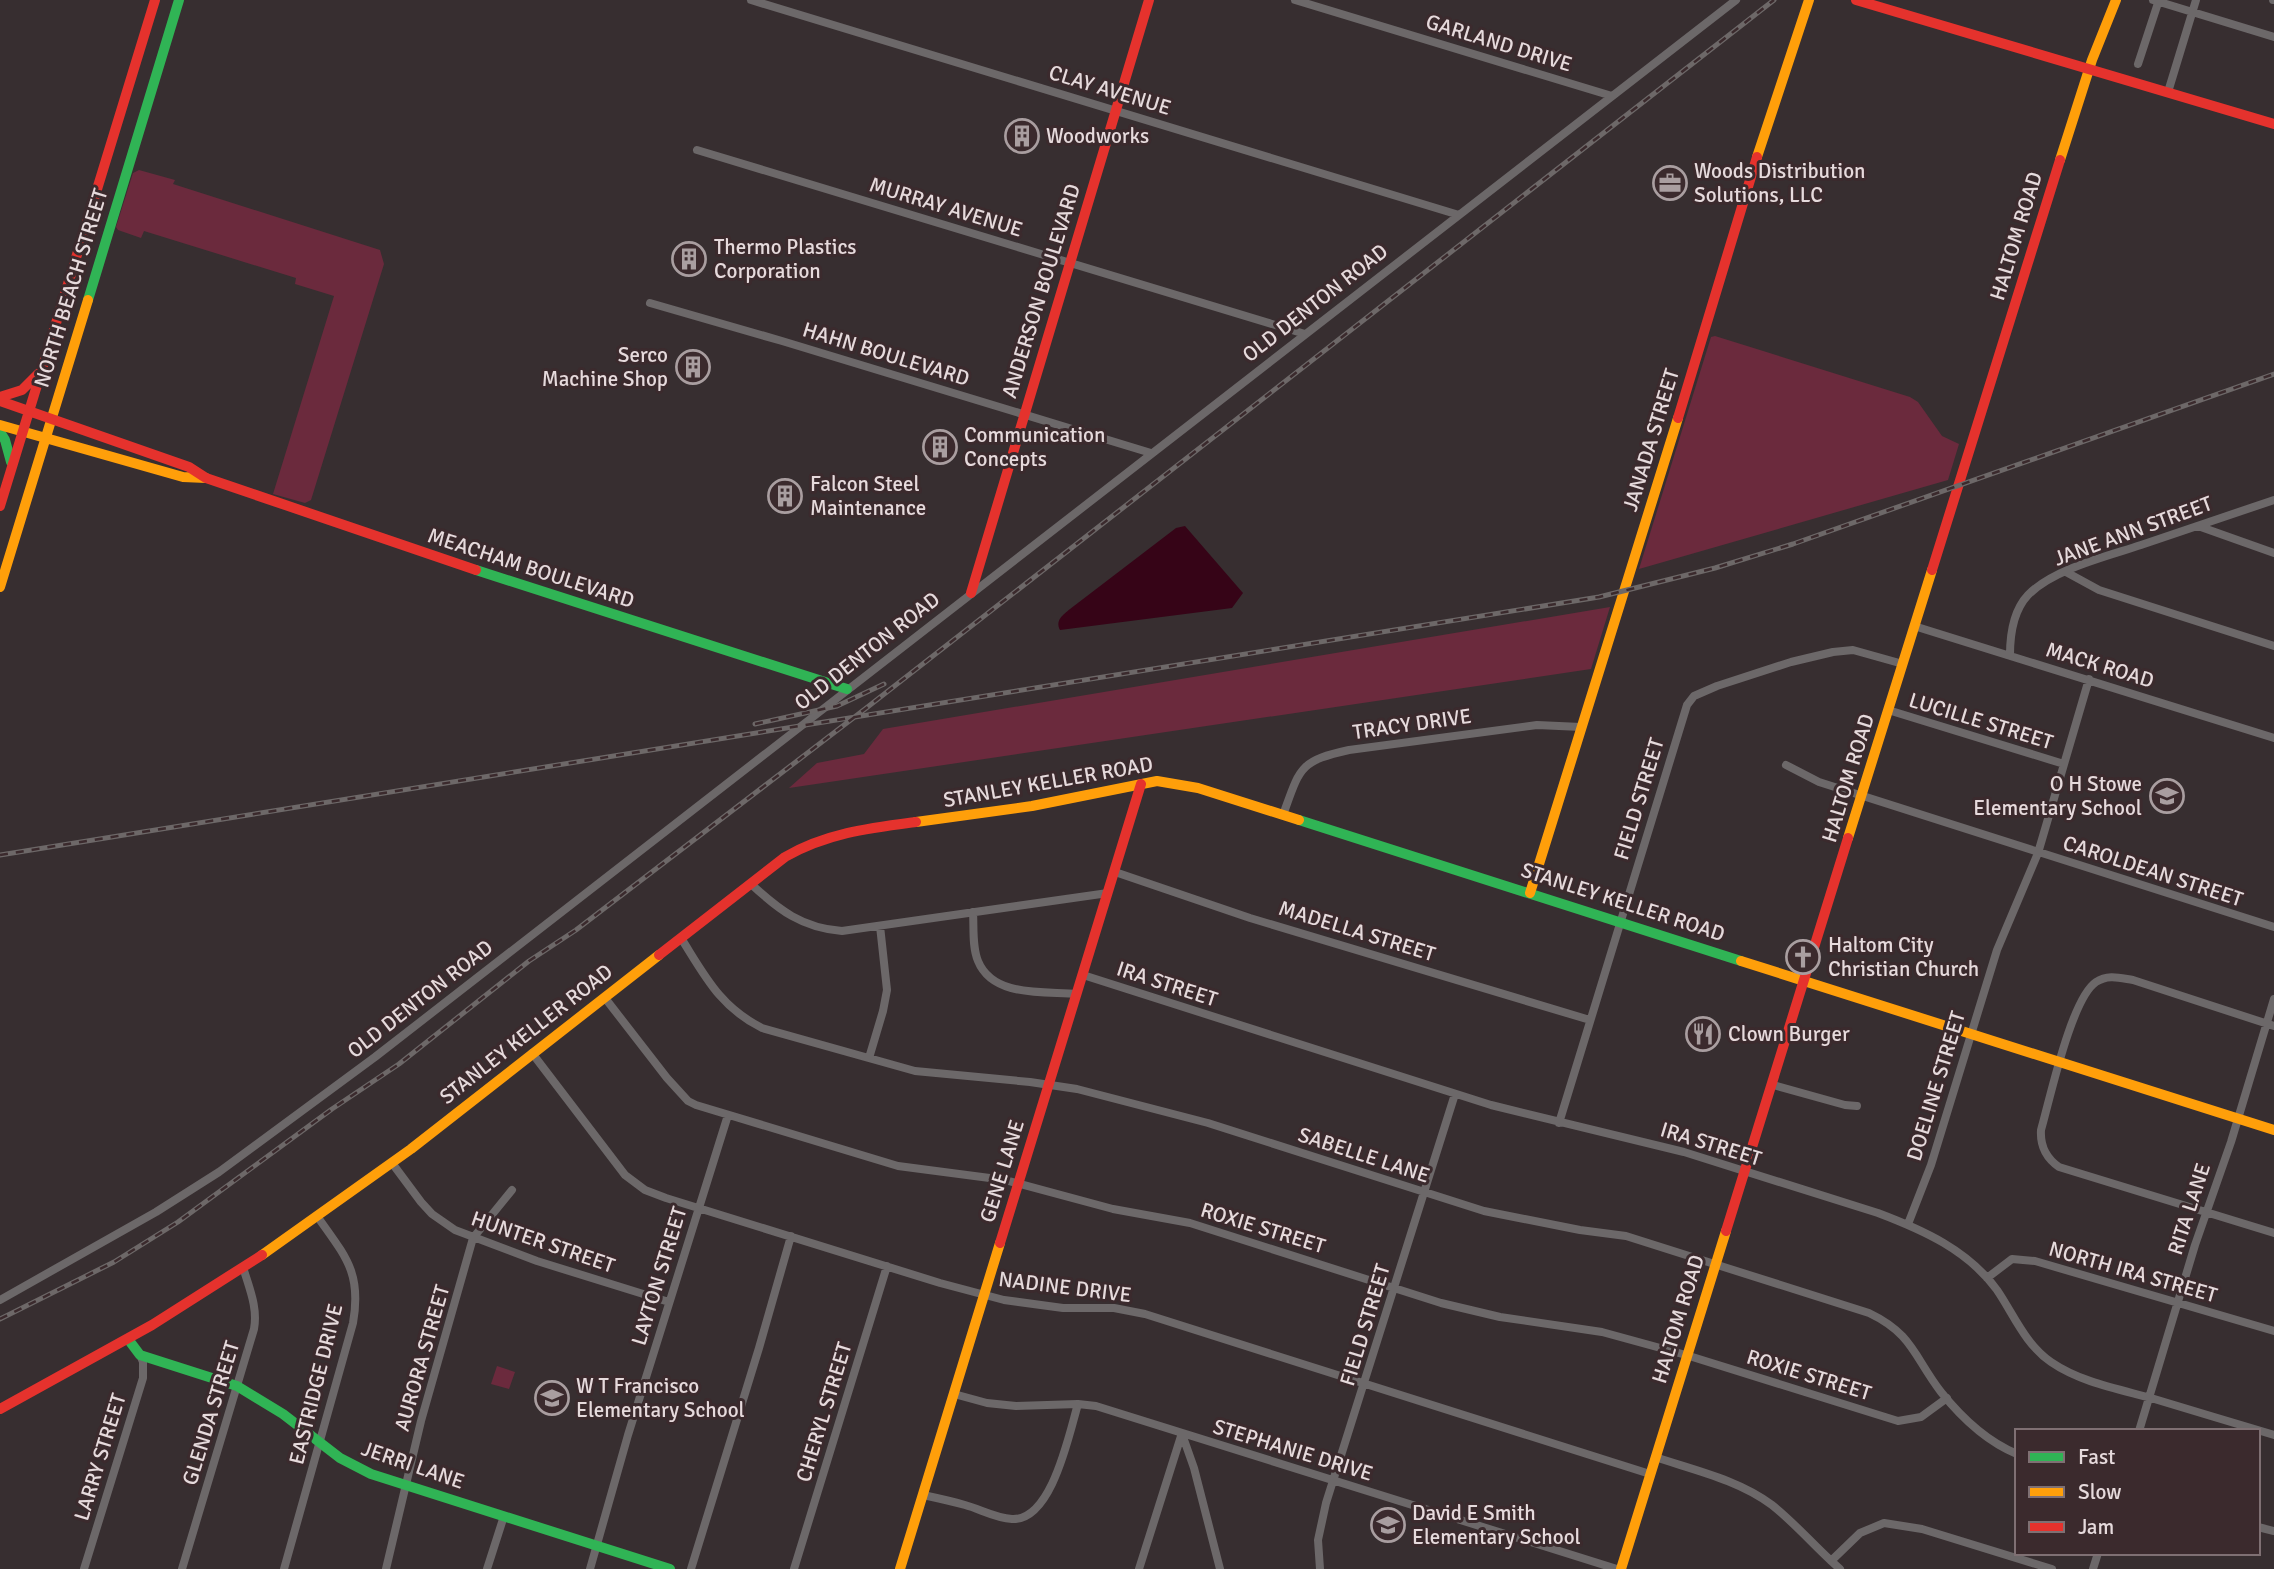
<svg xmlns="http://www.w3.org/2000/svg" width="2274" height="1569" viewBox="0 0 2274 1569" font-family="Signika,sans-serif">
	<rect width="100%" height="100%" fill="#372e30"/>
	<path fill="#6b2a3d" d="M139 170 175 180 173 184 380 250 384 264 311 500 305 503 273 494 334 296 295 284 296 278 144 231 141 238 118 230 116 227 133 173Z
		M1715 336 1910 397 1918 402 1942 436 1959 444 1948 480 1639 569 1711 337Z
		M1610 607 1591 669 789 788 817 763 864 754 883 729Z
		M497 1366 515 1372 509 1389 491 1384Z"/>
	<path fill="#360417" d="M1185 526 1243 593 1232 608 1060 630C1055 620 1063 615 1070 609L1176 528Z"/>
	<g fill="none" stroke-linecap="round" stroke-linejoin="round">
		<path stroke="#6c6869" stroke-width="8" d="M751 0 1459 215
			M1295 0 1612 96
			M2153 0 2274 37
			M2273 0H2274
			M2138 64 2158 3
			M2168 92 2196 0
			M697 150 1305 334
			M650 303 782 341 1151 453
			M2198 526 2274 553
			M2066 572 2099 590 2274 646
			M1914 626 2274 738
			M2010 655C2010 634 2013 611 2028 595 2053 569 2108 556 2141 545 2185 530 2230 515 2274 500
			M1888 710 2064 764
			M1786 765 1819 782 2274 927
			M1283 815C1300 768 1299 761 1349 750L1537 725 1581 727
			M1115 872 1250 918 1590 1020
			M751 884C779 910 802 928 842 931L1108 893
			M973 912C974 928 972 947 978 961 993 998 1045 991 1077 994
			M681 938C705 976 720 1007 762 1028L915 1071 1030 1082 1077 1089 1208 1123 1484 1211 1580 1230 1626 1236 1869 1313C1913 1334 1914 1357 1941 1392 1961 1417 1988 1442 2017 1454
			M1083 975 1491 1105 1684 1152 1878 1213C1923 1230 1968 1250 1997 1290 2014 1315 2025 1344 2051 1362 2080 1382 2118 1389 2151 1398 2192 1410 2233 1423 2274 1435
			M605 998 667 1078 688 1101 696 1105 898 1166 1005 1180 1113 1209 1190 1223 1441 1303 1500 1317 1602 1332 1686 1355 1898 1421 1921 1417 1947 1398
			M2274 1026 2133 980C2120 978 2108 974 2096 982 2071 999 2050 1099 2041 1130 2040 1146 2046 1158 2059 1167L2274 1233
			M532 1053 625 1175 645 1190 666 1198 940 1283 1004 1300 1063 1308H1114L1145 1314 1650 1474
			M869 1058 883 1011 887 990 880 926
			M1773 1085 1845 1105 1857 1106
			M1559 1123 1687 705 1694 696 1717 686 1791 662 1833 652 1853 650 1903 664
			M392 1163 421 1202 432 1214 455 1230 537 1261 669 1302
			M1908 1224 1931 1165 1997 950 2038 853 2089 679
			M1987 1278 2012 1259 2035 1261 2274 1331
			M0 1300 156 1212 219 1172 375 1057 1736 0
			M954 1394 987 1403 1016 1406 1078 1404 1096 1406 1617 1569
			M2139 1431 2195 1245 2231 1142 2274 999
			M1182 1434 1194 1468 1220 1569
			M1655 1457C1694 1470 1739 1480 1772 1505 1796 1524 1816 1548 1840 1569
			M923 1495C937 1498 951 1501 965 1505 980 1509 995 1518 1012 1519 1052 1521 1069 1434 1078 1404
			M2258 1527 2274 1531
			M1831 1561 1860 1533 1884 1523 1922 1529 2052 1569
			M84 1569 143 1378V1362L140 1355
			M182 1569 254 1329C258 1307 249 1288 243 1267
			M284 1569 353 1323C362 1272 345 1256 317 1216
			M386 1569 421 1421 473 1238 512 1190
			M487 1569 504 1516
			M590 1569 628 1435 728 1115
			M691 1569 759 1348 791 1236
			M794 1569 887 1266
			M1139 1569 1182 1433
			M1320 1569 1318 1540 1326 1503 1455 1094
			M2093 1569 2098 1553"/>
		<path stroke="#30b455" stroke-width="10" d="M88 300 179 0
			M0 432 5 440 11 462
			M476 570 847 689
			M1299 820 1741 961
			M128 1339 140 1355 237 1386 283 1414 340 1458 371 1474 670 1569"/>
		<path stroke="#ff9f0a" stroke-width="10" d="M1757 157 1809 0
			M2060 160 2092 60 2116 0
			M0 425 183 477 206 478
			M0 587 88 300
			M916 822 1032 806 1157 781 1198 788 1299 820
			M1848 838 1932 570
			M1530 893 1678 418
			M1741 961 2274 1130
			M262 1255 411 1149 659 955
			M900 1569 1000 1243
			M1621 1569 1726 1231"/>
		<path stroke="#e5322d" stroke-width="10" d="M1856 0 2274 124
			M0 397 22 390 38 374
			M0 401 189 467 206 478 476 570
			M1678 418 1757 157
			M0 506 155 0
			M1932 570 2060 160
			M971 593 1149 0
			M659 955 785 857C827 833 870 828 916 822
			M1726 1231 1848 838
			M1000 1243 1141 784
			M0 1409 152 1325 262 1255"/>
		<g stroke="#6d6868" stroke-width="5">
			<path id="rail" d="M755 724 837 706 884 684
				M0 855 1599 597 1715 568 1793 544 2274 374
				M0 1319 114 1262 178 1222 332 1109 399 1064 529 961 576 930 865 709 1774 0"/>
		</g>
		<use href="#rail" stroke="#3b2a2d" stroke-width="2.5" stroke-dasharray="8" stroke-linecap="butt"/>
	</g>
	<defs>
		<g id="building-ring" transform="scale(1.75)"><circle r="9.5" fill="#3b2a2d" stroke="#a99ea0" stroke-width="1.5"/><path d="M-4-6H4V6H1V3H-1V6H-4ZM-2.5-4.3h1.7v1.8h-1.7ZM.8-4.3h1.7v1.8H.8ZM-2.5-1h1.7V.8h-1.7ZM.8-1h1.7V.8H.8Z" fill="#a99ea0"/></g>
		<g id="office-ring" transform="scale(1.75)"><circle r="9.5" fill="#3b2a2d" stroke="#a99ea0" stroke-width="1.5"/><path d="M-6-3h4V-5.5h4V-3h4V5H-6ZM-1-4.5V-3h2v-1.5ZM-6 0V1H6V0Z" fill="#a99ea0"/></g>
		<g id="school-ring" transform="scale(1.75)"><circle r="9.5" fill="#3b2a2d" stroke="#a99ea0" stroke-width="1.5"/><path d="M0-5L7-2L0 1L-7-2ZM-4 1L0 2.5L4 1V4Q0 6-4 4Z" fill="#a99ea0"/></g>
		<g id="church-ring" transform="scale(1.75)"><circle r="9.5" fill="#3b2a2d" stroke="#a99ea0" stroke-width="1.5"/><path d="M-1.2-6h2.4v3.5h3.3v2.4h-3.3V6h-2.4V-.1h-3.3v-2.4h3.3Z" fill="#a99ea0"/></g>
		<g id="restaurant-ring" transform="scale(1.75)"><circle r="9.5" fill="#3b2a2d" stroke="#a99ea0" stroke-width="1.5"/><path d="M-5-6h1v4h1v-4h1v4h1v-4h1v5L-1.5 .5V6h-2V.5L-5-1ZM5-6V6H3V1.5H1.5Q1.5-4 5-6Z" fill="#a99ea0"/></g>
	</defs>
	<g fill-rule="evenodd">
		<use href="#building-ring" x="1022" y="136"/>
		<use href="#office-ring" x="1670" y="183"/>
		<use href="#building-ring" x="689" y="259"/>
		<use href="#building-ring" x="693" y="367"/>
		<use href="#building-ring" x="940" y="447"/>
		<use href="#building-ring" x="785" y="496"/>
		<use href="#school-ring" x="2167" y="796"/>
		<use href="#church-ring" x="1803" y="957"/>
		<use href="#restaurant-ring" x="1703" y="1034"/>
		<use href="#school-ring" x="552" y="1398"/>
		<use href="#school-ring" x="1388" y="1525"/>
	</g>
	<g text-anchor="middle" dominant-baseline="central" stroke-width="6" stroke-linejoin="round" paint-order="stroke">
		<g font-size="21" fill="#e6dadc" stroke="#3b2a2d">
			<text transform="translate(1499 43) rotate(17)">GARLAND DRIVE</text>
			<text transform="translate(1110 90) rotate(17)">CLAY AVENUE</text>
			<text transform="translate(946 207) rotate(17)">MURRAY AVENUE</text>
			<text transform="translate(2016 236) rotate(-73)">HALTOM ROAD</text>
			<text transform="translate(71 288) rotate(-73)">NORTH BEACH STREET</text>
			<text transform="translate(1041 291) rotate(-73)">ANDERSON BOULEVARD</text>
			<text transform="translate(1315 303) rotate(-38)">OLD DENTON ROAD</text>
			<text transform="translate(886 354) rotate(17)">HAHN BOULEVARD</text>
			<text transform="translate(1651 440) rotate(-73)">JANADA STREET</text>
			<text transform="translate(2133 531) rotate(-20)">JANE ANN STREET</text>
			<text transform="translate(531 568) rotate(18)">MEACHAM BOULEVARD</text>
			<text transform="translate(867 651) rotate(-38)">OLD DENTON ROAD</text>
			<text transform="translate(2100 665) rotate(17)">MACK ROAD</text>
			<text transform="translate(1981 721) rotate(17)">LUCILLE STREET</text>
			<text transform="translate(1412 724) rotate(-8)">TRACY DRIVE</text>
			<text transform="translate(1848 778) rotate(-73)">HALTOM ROAD</text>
			<text transform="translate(1048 782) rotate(-10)">STANLEY KELLER ROAD</text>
			<text transform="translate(1639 799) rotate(-73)">FIELD STREET</text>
			<text transform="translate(2153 871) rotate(18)">CAROLDEAN STREET</text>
			<text transform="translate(1623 902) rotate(18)">STANLEY KELLER ROAD</text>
			<text transform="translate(1357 931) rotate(17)">MADELLA STREET</text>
			<text transform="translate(1167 984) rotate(18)">IRA STREET</text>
			<text transform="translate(420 999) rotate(-38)">OLD DENTON ROAD</text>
			<text transform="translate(526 1034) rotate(-38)">STANLEY KELLER ROAD</text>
			<text transform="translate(1936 1086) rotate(-73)">DOELINE STREET</text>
			<text transform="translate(1711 1144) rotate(17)">IRA STREET</text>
			<text transform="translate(1364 1155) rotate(18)">SABELLE LANE</text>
			<text transform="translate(1002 1171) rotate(-73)">GENE LANE</text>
			<text transform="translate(2189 1209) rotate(-72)">RITA LANE</text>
			<text transform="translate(1263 1228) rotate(17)">ROXIE STREET</text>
			<text transform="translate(543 1242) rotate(19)">HUNTER STREET</text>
			<text transform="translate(2133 1272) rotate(16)">NORTH IRA STREET</text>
			<text transform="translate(659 1276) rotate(-73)">LAYTON STREET</text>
			<text transform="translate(1065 1287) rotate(7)">NADINE DRIVE</text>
			<text transform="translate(1678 1319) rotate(-73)">HALTOM ROAD</text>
			<text transform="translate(1365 1325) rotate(-73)">FIELD STREET</text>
			<text transform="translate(422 1358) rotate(-74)">AURORA STREET</text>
			<text transform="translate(1809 1375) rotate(17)">ROXIE STREET</text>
			<text transform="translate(316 1384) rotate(-76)">EASTRIDGE DRIVE</text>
			<text transform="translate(824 1412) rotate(-73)">CHERYL STREET</text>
			<text transform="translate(211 1413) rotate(-73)">GLENDA STREET</text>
			<text transform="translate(1293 1450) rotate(17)">STEPHANIE DRIVE</text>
			<text transform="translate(100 1457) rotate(-73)">LARRY STREET</text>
			<text transform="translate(413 1465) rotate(19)">JERRI LANE</text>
		</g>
		<g font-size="21" fill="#e6dadc" stroke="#3b2a2d" text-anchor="start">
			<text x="1046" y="136">Woodworks</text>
			<text x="1694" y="171">Woods Distribution<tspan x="1694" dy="24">Solutions, LLC</tspan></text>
			<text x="714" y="247">Thermo Plastics<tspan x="714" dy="24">Corporation</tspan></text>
			<text x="668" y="355" text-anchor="end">Serco<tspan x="668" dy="24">Machine Shop</tspan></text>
			<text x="964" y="435">Communication<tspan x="964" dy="24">Concepts</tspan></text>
			<text x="810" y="484">Falcon Steel<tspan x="810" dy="24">Maintenance</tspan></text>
			<text x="2142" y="784" text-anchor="end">O H Stowe<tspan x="2142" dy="24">Elementary School</tspan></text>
			<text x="1828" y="945">Haltom City<tspan x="1828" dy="24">Christian Church</tspan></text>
			<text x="1728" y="1034">Clown Burger</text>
			<text x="576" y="1386">W T Francisco<tspan x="576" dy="24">Elementary School</tspan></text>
			<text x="1412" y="1513">David E Smith<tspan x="1412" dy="24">Elementary School</tspan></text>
		</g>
	</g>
	<rect x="2015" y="1429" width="245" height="126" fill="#3b2a2d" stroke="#7f7073" stroke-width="2"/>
	<rect x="2029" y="1452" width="35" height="10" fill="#30b455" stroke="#7f7073" stroke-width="2"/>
	<text x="2078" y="1464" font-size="21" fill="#e6dadc">Fast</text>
	<rect x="2029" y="1487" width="35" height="10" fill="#ff9f0a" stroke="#7f7073" stroke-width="2"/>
	<text x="2078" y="1499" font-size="21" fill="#e6dadc">Slow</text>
	<rect x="2029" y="1522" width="35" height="10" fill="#e5322d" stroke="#7f7073" stroke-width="2"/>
	<text x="2078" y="1534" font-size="21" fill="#e6dadc">Jam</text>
</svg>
